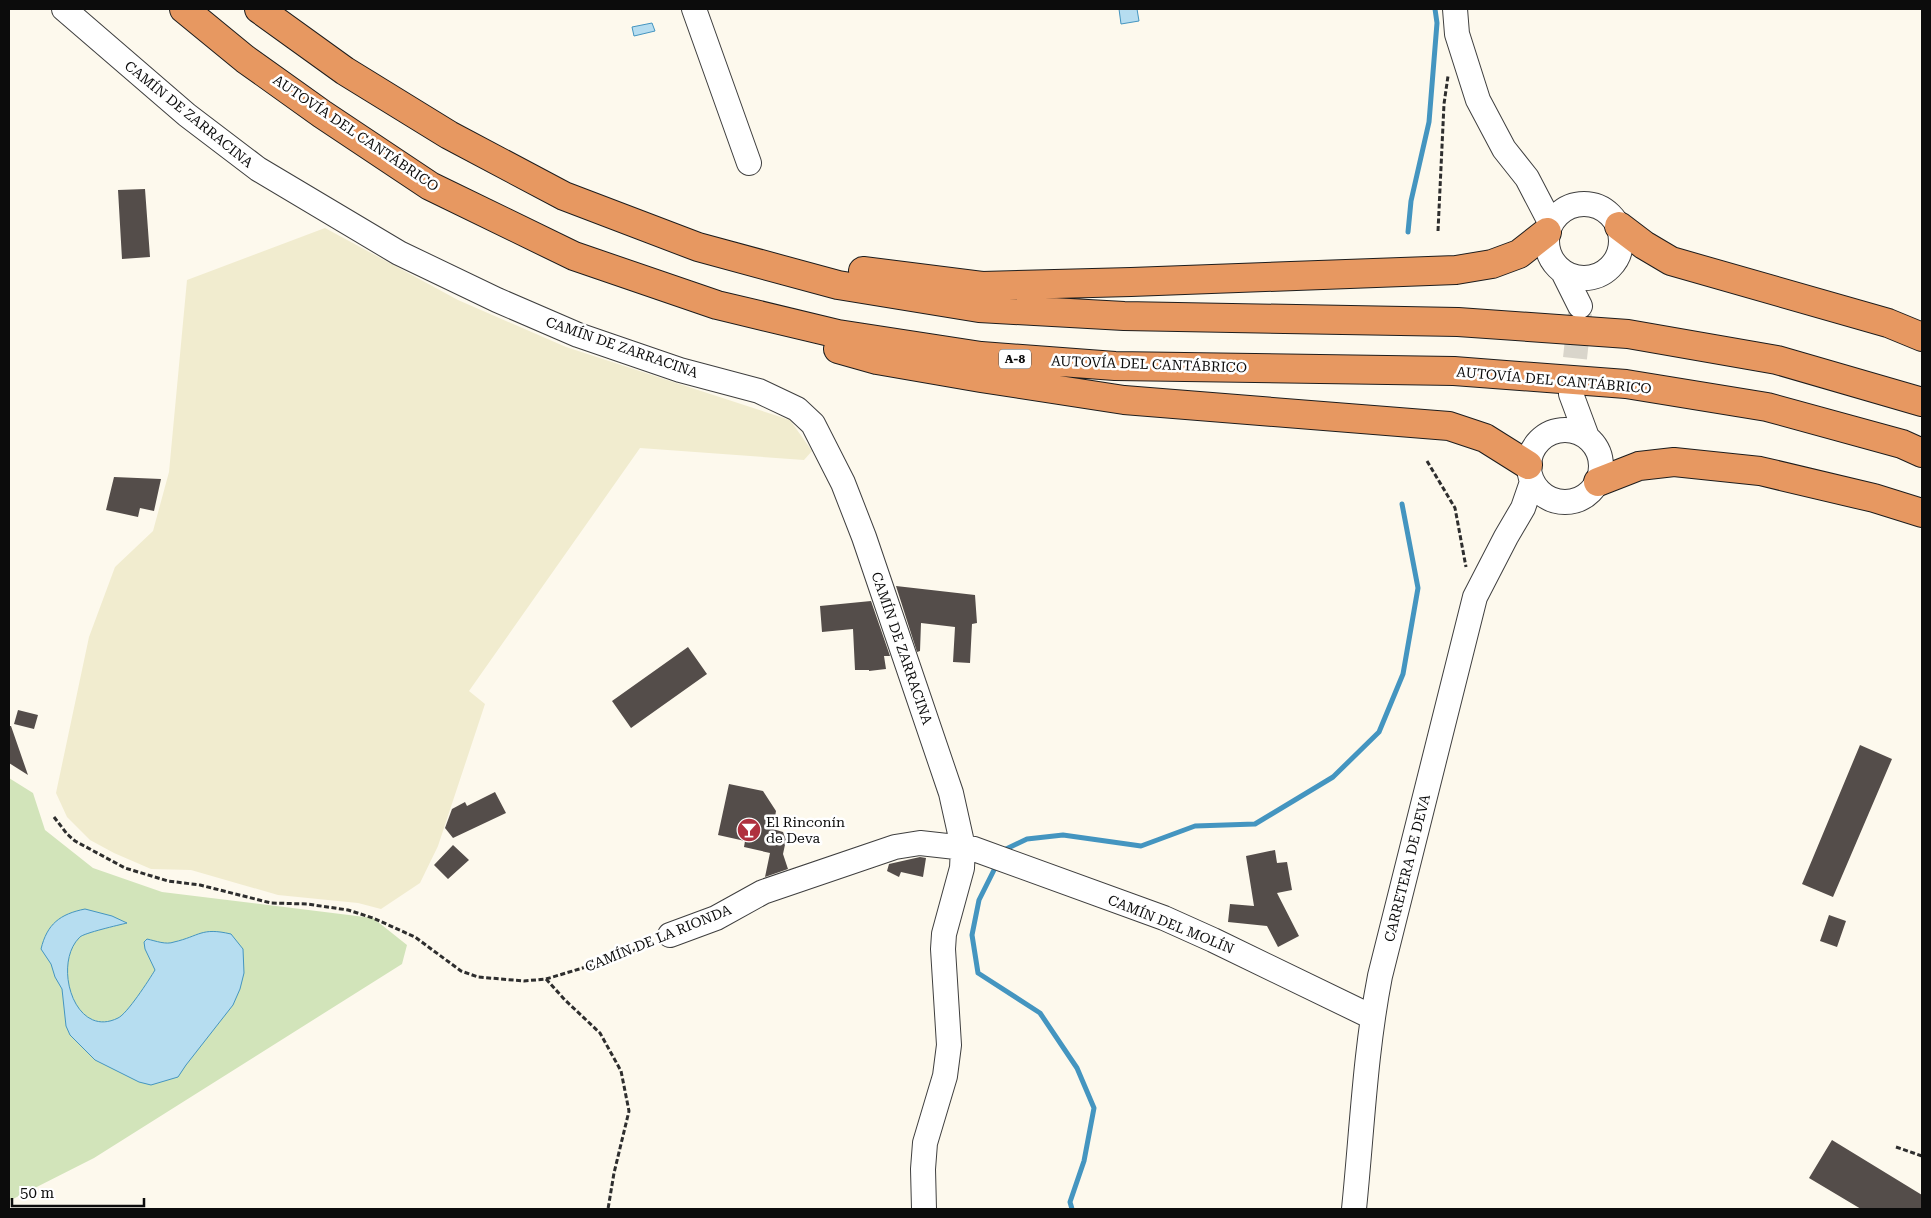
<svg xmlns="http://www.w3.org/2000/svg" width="1931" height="1218" viewBox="0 0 1931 1218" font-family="'Roboto Serif',serif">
	<rect width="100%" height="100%" fill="#fdf9ed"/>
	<path fill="#f1eccf" d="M325 228 458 300 566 347 790 420 812 451 804 460 640 448 469 691 485 704 438 846 420 883 381 909 358 903 278 895 191 870 151 869 114 853 90 840 67 817 56 793 89 637 115 567 153 531 169 472 187 280Z"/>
	<path fill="#d2e4ba" d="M9 778 33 793 45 830 93 868 162 892 373 918 407 945 402 964 94 1158 9 1201Z"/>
	<path fill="#b6ddf0" stroke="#4495c0" d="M1119 9H1137L1139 21 1121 24Z
		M652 23 655 31 634 36 632 27Z
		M85 909 112 916 127 923C119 925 84 933 80 937 52 963 74 1040 118 1018 127 1014 149 980 155 970L145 949 144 942 147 939C156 941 166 945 174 942 200 936 201 927 231 934L243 949 244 973 240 989 233 1005 186 1065 178 1077 151 1085 139 1082 95 1060 70 1035 66 1026 62 989 55 977 51 964 41 949C47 924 60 914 85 909Z"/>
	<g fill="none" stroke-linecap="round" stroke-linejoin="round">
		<path stroke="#4495c0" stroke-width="5" d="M1408 232 1411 201 1429 122 1437 23 1435 9
			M1003 852 1004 850 1027 839 1063 835 1141 846 1195 826 1255 824 1333 777 1379 732 1403 674 1418 588 1402 504
			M997 864 979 900 972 935 978 973 1040 1013 1077 1068 1094 1108 1084 1161 1070 1202 1072 1209"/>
	</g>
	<path fill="#544d4a" d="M145 189 150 257 122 259 118 190Z
		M114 477 161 479 154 511 140 508 138 517 106 510Z
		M896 586 975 595 977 623 972 624 970 663 953 662 955 627 921 623 920 651 917 652Z
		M871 601 890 656H884L886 669 869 671V670H855L853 629 822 632 820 606Z
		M688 647 707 674 631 728 612 701Z
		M18 710 38 715 34 729 14 724Z
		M9 726H11L28 775 9 763Z
		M1860 745 1892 759 1833 897 1802 884Z
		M729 784 763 791 776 811 773 829 783 832 786 840 783 854 788 869 765 877 770 853 744 847 745 841 718 835Z
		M495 792 506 813 453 838 445 828 452 809 465 802 467 806Z
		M453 845 469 860 448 879 434 865Z
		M1275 850 1277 863 1287 862 1292 890 1277 893 1299 936 1278 947 1267 926 1228 922 1230 904 1254 906 1246 856Z
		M920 857 926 858 923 877 901 872 899 877 887 871 889 864Z
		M1829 915 1846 921 1837 947 1820 941Z
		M1832 1140 1922 1195V1209H1861L1809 1178Z"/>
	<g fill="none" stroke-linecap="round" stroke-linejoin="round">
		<path stroke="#d9d5cb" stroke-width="24" stroke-dasharray="24 12" stroke-linecap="butt" d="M1571 394 1580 313"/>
		<g stroke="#3f3f3f" stroke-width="26">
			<path id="minor" d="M64 9 187 115 258 169 399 253 497 300 578 335 680 370 759 391 797 409 813 424 843 483 864 537 951 793 963 847 962 868 944 934 943 949 949 1045 945 1076 925 1143 923 1169 924 1209
				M694 9 749 163
				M1455 9 1457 34 1478 100 1504 149 1527 178 1551 224
				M1547 241a37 37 0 1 1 74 0a37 37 0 1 1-74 0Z
				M1563 272 1580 306
				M1571 394 1587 437
				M1529 466a36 36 0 1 1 72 0a36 36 0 1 1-72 0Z
				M670 935 716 918 763 892 895 847 920 843 974 849 1164 918 1213 940 1372 1017
				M1354 1209C1362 1131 1365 1053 1380 976L1475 597 1506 537 1523 508 1532 482"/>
		</g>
		<g stroke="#1d1d1d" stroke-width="30">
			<path id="highway" d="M184 9 245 59 322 114 430 186 574 256 717 305 838 334 981 356 1115 366 1454 371 1626 384 1767 407 1902 444 1922 453
				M259 9 345 71 449 135 564 196 698 247 838 285 979 308 1124 316 1458 322 1628 334 1777 360 1922 402
				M1619 226 1644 245 1671 261 1888 323 1922 337
				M863 271 982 286 1131 282 1456 270 1492 264 1519 254 1547 232
				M838 349 877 360 981 378 1124 400 1449 426 1485 438 1528 465
				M1598 482 1639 466 1674 462 1760 471 1874 498 1922 513"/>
		</g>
		<path stroke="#2e2e2e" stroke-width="3" stroke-dasharray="5 2.5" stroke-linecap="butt" d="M1438 231 1444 104 1448 76
			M1427 461 1455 508 1466 567
			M54 817 67 834 75 841 125 868 168 881 200 885 271 903 307 904 348 910 373 918 415 937 461 971 478 977 524 981 546 979 616 958 653 942
			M546 979 565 1000 600 1033 621 1071 629 1111 614 1173 608 1209
			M1896 1147 1922 1156"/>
		<use href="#minor" stroke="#fff" stroke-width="24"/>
		<use href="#highway" stroke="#e79861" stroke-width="28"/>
	</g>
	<defs>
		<g id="bar-disc" transform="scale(1.25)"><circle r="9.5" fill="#af313e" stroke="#fff"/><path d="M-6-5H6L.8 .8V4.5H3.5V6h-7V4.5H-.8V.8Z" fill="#fff"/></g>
	</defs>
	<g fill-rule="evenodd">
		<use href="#bar-disc" x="749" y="830"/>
	</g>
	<g text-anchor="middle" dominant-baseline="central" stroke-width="5" stroke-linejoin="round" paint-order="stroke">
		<rect fill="#fff" stroke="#555" stroke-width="1" x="999" y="349.5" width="32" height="19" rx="4"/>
		<g font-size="12" font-weight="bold" fill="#0c0c0c">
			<text x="1015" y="359">A-8</text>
		</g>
		<g font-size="14" fill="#0c0c0c" stroke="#fff">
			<text transform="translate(189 114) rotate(39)">CAMÍN DE ZARRACINA</text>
			<text transform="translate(356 133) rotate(34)">AUTOVÍA DEL CANTÁBRICO</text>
			<text transform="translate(622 347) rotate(19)">CAMÍN DE ZARRACINA</text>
			<text transform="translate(1149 364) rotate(2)">AUTOVÍA DEL CANTÁBRICO</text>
			<text transform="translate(1554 380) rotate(5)">AUTOVÍA DEL CANTÁBRICO</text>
			<text transform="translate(902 648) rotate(71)">CAMÍN DE ZARRACINA</text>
			<text transform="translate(1407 868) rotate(-76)">CARRETERA DE DEVA</text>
			<text transform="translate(1171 924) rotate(22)">CAMÍN DEL MOLÍN</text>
			<text transform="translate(658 938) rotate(-22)">CAMÍN DE LA RIONDA</text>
		</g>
		<g font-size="14" fill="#0c0c0c" stroke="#fff" text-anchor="start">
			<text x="766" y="822">El Rinconín<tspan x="766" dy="16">de Deva</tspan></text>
		</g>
	</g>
	<rect width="1931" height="1218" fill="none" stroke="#0c0c0c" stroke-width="20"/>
	<path d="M12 1198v8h132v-8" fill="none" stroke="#0c0c0c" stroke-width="2.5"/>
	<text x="20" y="1198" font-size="15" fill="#0c0c0c" stroke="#ffffff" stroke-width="4" paint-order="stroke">50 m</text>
</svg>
